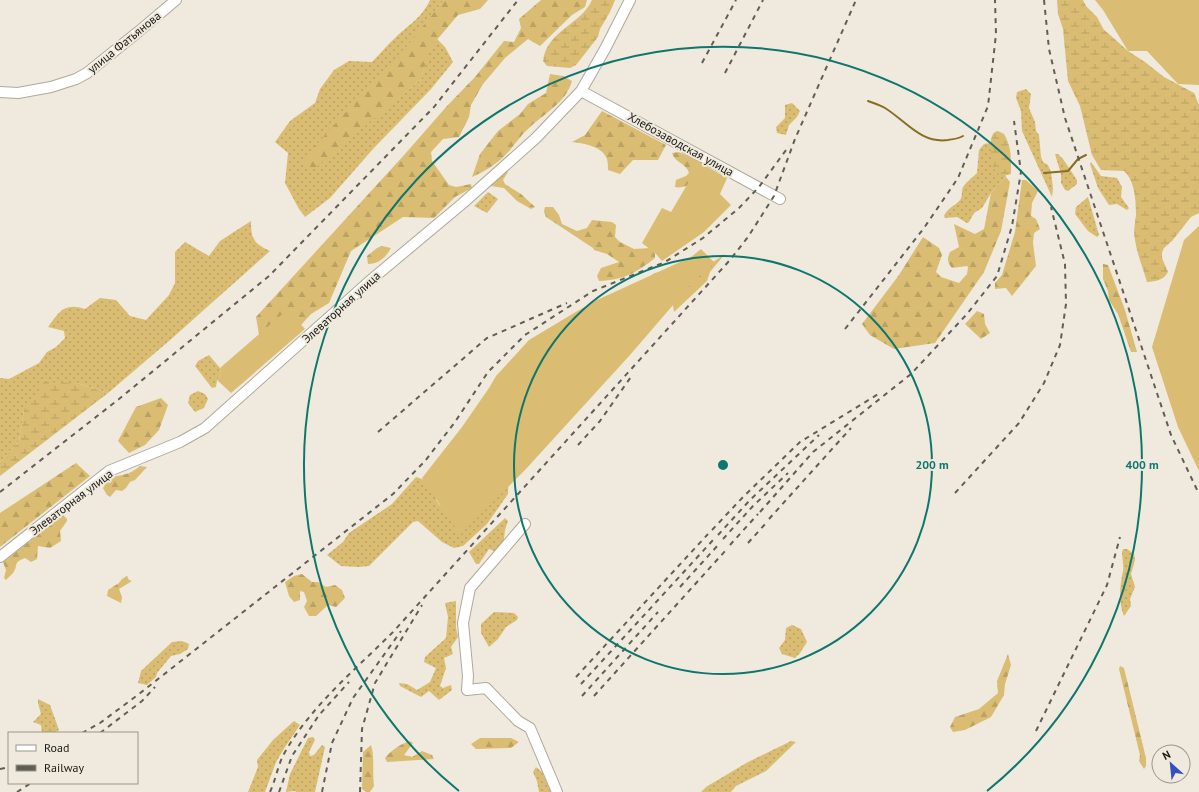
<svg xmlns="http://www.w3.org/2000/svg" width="1199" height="792" viewBox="0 0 1199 792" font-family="'PT Sans',sans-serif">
	<defs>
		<pattern id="grass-dots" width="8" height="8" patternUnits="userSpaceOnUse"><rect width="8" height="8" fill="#dabd72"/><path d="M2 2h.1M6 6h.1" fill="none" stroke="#baa262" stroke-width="1.8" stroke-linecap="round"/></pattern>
		<pattern id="forest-firs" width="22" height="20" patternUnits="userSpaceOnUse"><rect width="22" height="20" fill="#dabd72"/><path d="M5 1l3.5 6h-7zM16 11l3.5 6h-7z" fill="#baa262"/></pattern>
		<pattern id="wetland-marsh" width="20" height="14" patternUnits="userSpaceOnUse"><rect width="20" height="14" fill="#dabd72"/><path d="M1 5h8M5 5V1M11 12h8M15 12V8" fill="none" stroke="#baa262"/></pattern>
	</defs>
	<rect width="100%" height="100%" fill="#efeadd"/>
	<path fill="url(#grass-dots)" d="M430 0H444L308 172 421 79 429 48 437 39 445 47 453 62 431 89 373 149 330 198 305 217 299 209 285 183 288 153 275 142 290 121 315 103 320 89 334 70 349 61 372 62C380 54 386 46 394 39 408 25 421 19 430 0Z
		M1026 89 1031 94 1029 108 1035 122 1036 131 1039 135 1041 157 1043 162 1048 165 1051 172 1053 188 1052 197 1022 131 1021 111 1016 98 1017 92Z
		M792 103 800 111 797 117 789 125 786 135 777 133 776 127 785 118V105Z
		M1000 141 1004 170 1006 177 991 193 982 208 974 213 969 222 967 223 957 217 945 218 944 216C947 208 955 206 960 200 963 196 961 192 963 187 966 182 973 177 977 173L979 150 984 144Z
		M1055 154H1058L1063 159 1077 180V184L1068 191 1065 190 1061 183V174Z
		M1091 162 1101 176 1117 178 1122 187 1121 197 1129 208 1127 210 1117 204 1109 205 1098 188 1090 164Z
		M488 192 498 199 487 213 474 206Z
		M1088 197 1099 235 1097 237 1088 231 1075 214 1076 207Z
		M251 221C251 238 253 243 270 251L169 341 108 393 77 383 24 410 19 441 0 462V378L9 379 39 363 47 352 56 347 65 338 64 331 48 327C59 312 64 302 85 309L100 298 116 300 130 316 146 320 169 295 175 283V252L185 242 209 256 220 241Z
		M209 355 220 368 221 374 217 380 216 387 212 388 195 366 198 361Z
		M198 391 205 394 208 399 204 408 195 412 188 403 190 395Z
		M509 465 508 494 487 524 463 546 454 548 442 542 418 521 413 522 369 566 359 567 341 566 327 555 343 542 349 533 392 504 416 477 431 482 436 487C434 501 437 504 449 512Z
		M505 518 508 521 505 530 503 548 494 551 489 549 479 564H476L469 552Z
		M1123 549H1127L1134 554 1135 560 1131 574 1135 587 1130 599 1131 606 1124 616C1118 602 1120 585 1123 571 1124 566 1122 558 1122 552Z
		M456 601V628L458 637 451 647 453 654 444 658 446 668 440 686 443 688 451 685 452 690 439 700 429 691 421 697 400 686 399 683 407 684 417 690 430 682 436 668 424 662 425 657 446 638 448 617 445 603Z
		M494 612 514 613 518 617 517 620 506 627 498 639 489 647 481 633V624Z
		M792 625 801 629 807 642 800 653 795 658 782 654 779 648 785 640 786 628Z
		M182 641 189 644 188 649 180 654 171 656 157 673 156 677 147 685 138 683 141 671 172 642Z
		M38 699 50 705 59 730 54 733H42L41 725 33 722 41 714 38 703Z
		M294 721 300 725 285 747 276 762 265 792H248L258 767 257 760 273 740Z
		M313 737 315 740 309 752 310 756 314 755 322 745 325 747 315 792H296L295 791 286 792 290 774 308 738Z
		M791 741 796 742 766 771 736 786 731 792H701L706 787 748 762Z
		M536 767 542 772 551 792H539L537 781 533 772Z"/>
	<path fill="url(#forest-firs)" d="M444 0H488L480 9 458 15 430 48 421 79 309 173 303 159 411 41Z
		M541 0H587L585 7 572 15 540 46 528 39 505 58 483 84 471 105 469 117 459 137 443 139 431 152 432 161 449 185 456 187 471 184 472 188 455 197 434 218 403 217 351 251 329 303 311 314 275 354 261 346 256 317 405 154 447 106 475 77 504 41 514 42 521 28 519 19Z
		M550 74 563 76 572 81C566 103 543 114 528 129 521 135 516 143 510 150 500 162 486 171 472 177L480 154 498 131 520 114 528 104 546 93Z
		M602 111 666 145 658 160H633L620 174 608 170C608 166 608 160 606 157 601 146 582 143 572 142L585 135Z
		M679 152C692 158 705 161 713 174 705 178 684 190 675 187L676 180 686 176 689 173C687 164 674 162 672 153Z
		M502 168 508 172 503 180 505 184 521 194 535 207 531 209 517 201 504 188 491 186 493 179Z
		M1006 177 1010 182 1001 231 984 272 935 343 894 349 870 335 862 324 899 275 923 237 939 248 942 255 936 272 941 277 959 283 967 274 968 267 967 266 952 268C947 262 947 259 950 252L959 247 954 224 975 234 984 229 991 193Z
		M1022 180H1026L1038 191 1032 203 1031 216 1036 219 1040 229 1034 233 1033 243 1036 266 1012 296 1006 288 995 289V283L1002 275 1015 232Z
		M545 207H553L559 215 562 224 577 231 587 228 592 220 612 222 616 225 615 237 620 242 634 249 651 248 655 254V258C636 273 624 280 599 281L597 276 601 268 619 262 607 254 594 250 593 248 546 217 544 211Z
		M382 246 391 248C386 257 379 264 368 264L367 256 377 248Z
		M725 254 710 272 707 281 674 312 672 299 643 281 655 273 713 262Z
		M1103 264 1108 265 1125 310 1137 352H1131L1118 314 1109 300 1108 291 1103 279Z
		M977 311 984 314 985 324 990 333 981 339 965 324Z
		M161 398 168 405 159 430 145 445 129 453 118 441 136 407Z
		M76 463 90 476 0 547V513Z
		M140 466 147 467 135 480 130 482 126 488 122 491 116 490 110 497 107 495 103 488C112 474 112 478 126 474 131 473 136 469 140 466Z
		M63 515 67 519V521L60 531 61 541 50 548 38 546 37 559 31 562 25 558C12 563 19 565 13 573 11 575 8 578 6 580L4 578 6 570 3 562Z
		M302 574 312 582H318L326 587 335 585 342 590 345 598 336 607 328 605 316 616H309L304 607 307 601 304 592 300 591V600L294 602 289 596 285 582 294 576Z
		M127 576 129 580 132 581 119 589 122 597 121 603 107 596 108 590 119 583 122 579Z
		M1008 654 1011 665 1005 684 1004 695 991 717 965 730 953 732 950 727 955 717 979 709 998 693 997 681Z
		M1120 666 1124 668 1146 758V766L1144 769 1139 761 1140 755 1119 669Z
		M480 738H511L519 742 511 748 476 749 471 744Z
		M410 741 413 743 404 755 412 757 422 751 432 755 434 759 387 762 385 758C393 749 399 745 410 741Z
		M371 745C375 757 372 772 374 786L370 792H366L362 789 363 752Z"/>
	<path fill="url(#wetland-marsh)" d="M592 0H615L610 12 600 29 598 37 576 65 570 68 547 66 543 61C547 30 581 25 592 0Z
		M1057 0H1083L1086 6 1097 17 1104 30 1109 34 1128 51 1145 62 1164 77 1194 93 1199 105V213L1191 217 1172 241 1164 248 1162 253V258L1168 272C1163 281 1156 281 1147 282 1143 268 1137 254 1135 240 1133 231 1135 224 1136 215 1136 201 1135 181 1124 171L1101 170 1092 155 1080 106 1068 81 1063 29 1058 14Z
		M998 131 1004 134C1012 148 1011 159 1011 174 993 180 991 164 991 150 991 145 990 139 993 134 994 132 995 132 998 131Z
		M44 382 77 383 108 393 0 476V462L19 441 24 410Z"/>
	<path fill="#dabd72" d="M1095 0H1199V85L1178 84 1147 51H1128L1103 10Z
		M700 163 727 178 720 194 731 205 704 232 662 261 656 254 642 243 662 208 671 212Z
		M1199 226V471L1178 427 1152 347 1184 240Z
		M701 249 715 263 692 283 630 355 525 470 460 535 422 478 462 427 489 388 496 376 529 340 574 313 597 300 691 257Z
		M287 310 305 329 231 393 217 380 221 374 220 368Z"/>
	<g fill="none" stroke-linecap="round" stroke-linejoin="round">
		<path stroke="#886e22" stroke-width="2" d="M868 101C873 103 880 105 885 108 906 121 921 144 948 140 953 139 958 139 963 136
			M1044 173 1068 171 1078 159 1086 155"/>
		<g stroke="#aea99c" stroke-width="12">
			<path id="minor" d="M581 91 780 199
				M0 92 18 93 51 87 76 79 87 73 138 32 176 0
				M525 524 470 588 463 623 468 676 467 690 486 688 518 721 530 728 557 792
				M0 557 109 471 180 442 205 428 372 279 463 203 536 138 581 91 605 49 630 0"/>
		</g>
		<use href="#minor" stroke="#fff" stroke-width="10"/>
		<path stroke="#615e56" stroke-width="2" stroke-dasharray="5 5" stroke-linecap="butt" d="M1044 0 1049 49 1065 118 1171 435 1199 494
			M702 63 736 0
			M725 73 763 0
			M845 329 924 228 958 178 988 106 996 34 995 0
			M378 432 487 338 567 303
			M578 445 600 421 633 374
			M0 492 119 399 269 276 434 107 518 0
			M955 493 1019 423 1044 383 1060 345 1066 304 1065 264 1051 207
			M760 512 813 452 911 374 967 314 997 276 1012 226 1021 172 1014 121
			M769 519 851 428
			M712 530 743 497 800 442 880 393
			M718 535 750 500 819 435
			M723 539 753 506 788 473
			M748 543 767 522
			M730 545 758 514
			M680 587 719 544
			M576 677 708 534
			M581 684 714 539
			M582 696 658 612
			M594 696 726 550
			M1036 731 1107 585 1120 537
			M82 733 100 723 139 694 393 494 425 461 455 422 488 372 525 335 593 291 665 262 703 238 739 208 759 187 789 146
			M100 733 142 701 155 687
			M0 769 9 767
			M17 792 31 783
			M270 792C276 779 278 764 285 752 312 705 355 670 393 632L730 260 748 237 774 196 795 139 856 0
			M279 792 292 756 319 715 349 682
			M322 792 332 743 353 698 401 631
			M360 792 362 729 375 683 422 605"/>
	</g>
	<g fill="none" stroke="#0f766e" stroke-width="2">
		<circle cx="723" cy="465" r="209"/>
		<path d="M459 791A419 419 0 1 1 987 791"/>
	</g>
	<g text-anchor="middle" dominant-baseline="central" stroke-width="4" stroke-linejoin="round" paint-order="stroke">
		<g font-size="12" fill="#191712" stroke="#efeadd">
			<text transform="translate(124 42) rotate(-39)">улица Фатьянова</text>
			<text transform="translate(681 144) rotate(29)">Хлебозаводская улица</text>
			<text transform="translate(341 307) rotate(-42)">Элеваторная улица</text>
			<text transform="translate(71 502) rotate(-37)">Элеваторная улица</text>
		</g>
	</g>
	<circle cx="723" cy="465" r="6" fill="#0f766e" stroke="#efeadd" stroke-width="2"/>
	<g font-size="12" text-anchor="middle" font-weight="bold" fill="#0f766e" stroke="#efeadd" stroke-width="4" stroke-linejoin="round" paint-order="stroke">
		<text x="932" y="469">200 m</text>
		<text x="1142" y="469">400 m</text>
	</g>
	<rect x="8" y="732" width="130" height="52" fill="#efeadd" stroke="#99968c"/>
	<rect x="16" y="745" width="20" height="6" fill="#ffffff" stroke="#99968c"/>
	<text x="44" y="752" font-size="12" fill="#191712">Road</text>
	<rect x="16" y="765" width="20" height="6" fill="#615e56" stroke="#99968c"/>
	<text x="44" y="772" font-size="12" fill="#191712">Railway</text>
	<g transform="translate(1171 764) rotate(333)"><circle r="19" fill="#efeadd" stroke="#99968c"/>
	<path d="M0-3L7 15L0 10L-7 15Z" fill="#354ec0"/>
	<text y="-6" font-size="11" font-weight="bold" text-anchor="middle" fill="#191712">N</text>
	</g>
</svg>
